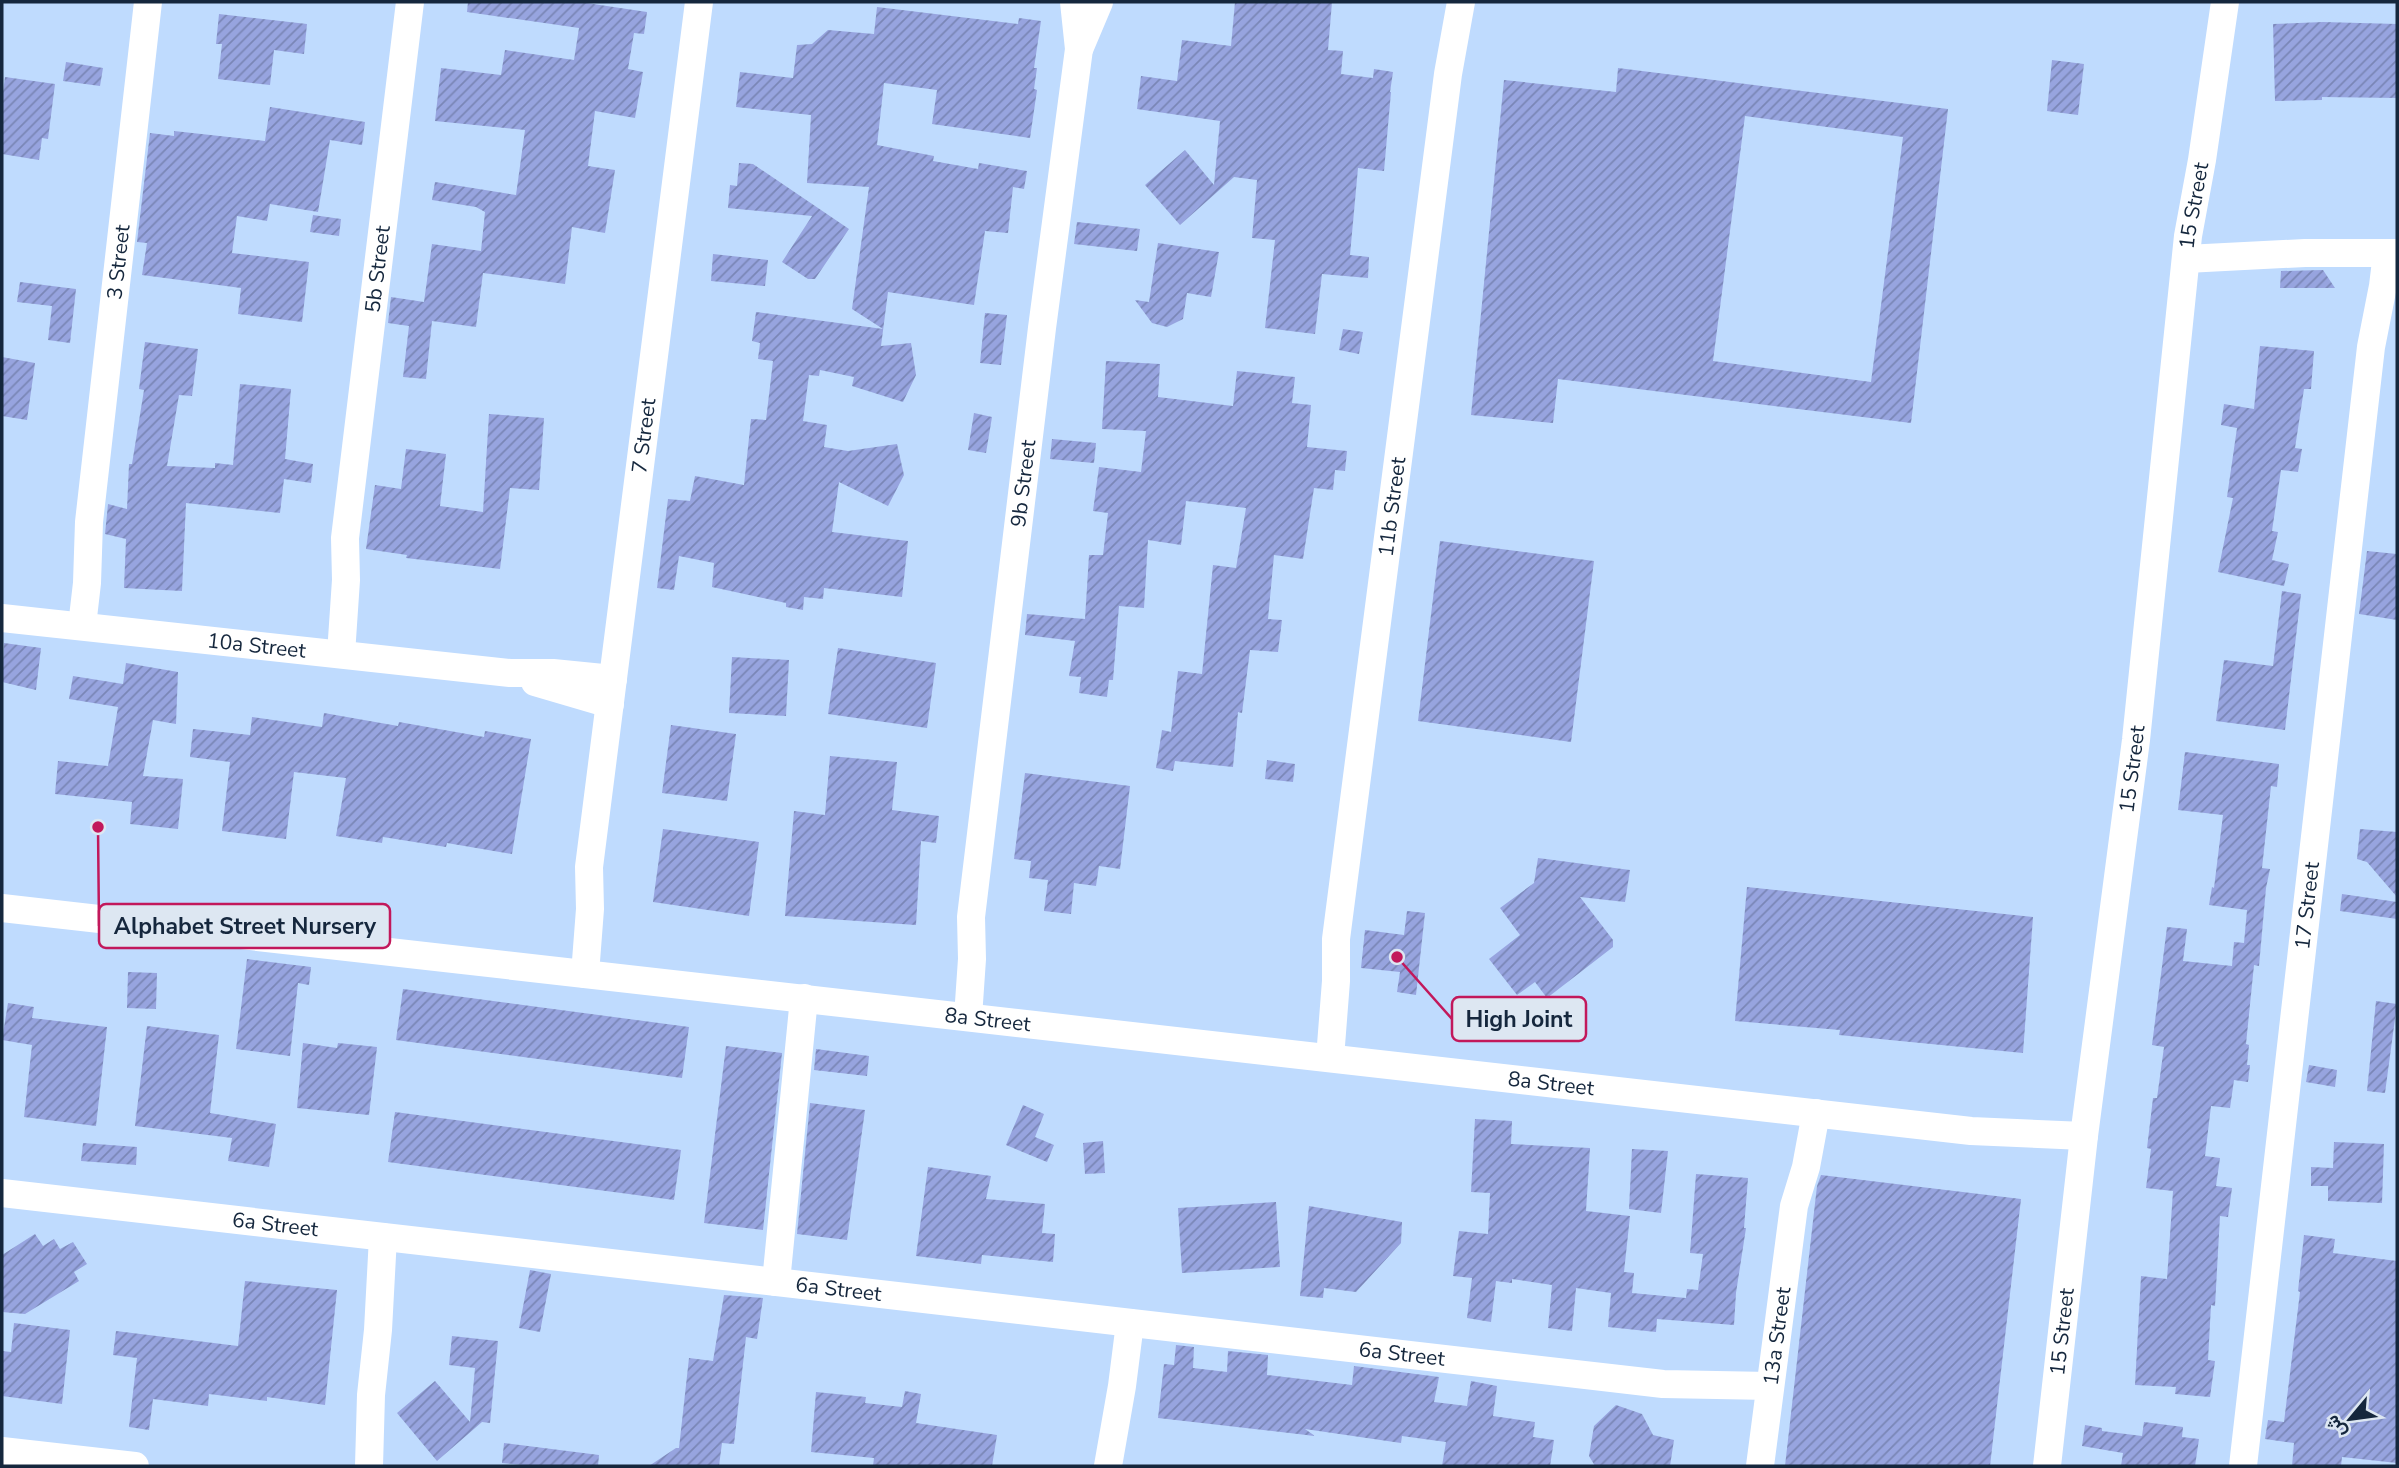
<svg xmlns="http://www.w3.org/2000/svg" width="2399" height="1468" viewBox="0 0 2399 1468" font-family="'Nunito Sans',Vazirmatn,sans-serif">
	<defs>
		<pattern id="building-hatch" width="6" height="6" patternUnits="userSpaceOnUse" patternTransform="scale(1.75)"><rect width="6" height="6" fill="#97a4df"/><path d="M-1 1l2-2M0 6l6-6M5 7l2-2" fill="none" stroke="#7a86b6"/></pattern>
	</defs>
	<rect width="100%" height="100%" fill="#bfdbfe"/>
	<path fill="url(#building-hatch)" fill-rule="evenodd" d="M468 2H580L647 12 644 34 634 33 628 69 643 72 635 118 595 111 588 166 615 170 605 233 572 227 565 284 483 273 476 327 432 321 426 379 403 377 409 326 388 323 391 297 424 302 432 244 481 251 485 212 476 207 432 200 435 182 516 195 525 130 435 121 441 68 501 75 505 50 574 60 579 28 467 12Z
		M1235 2H1332L1328 50 1343 51 1341 74 1373 78 1374 69 1393 72 1390 92H1391L1384 171 1358 168 1350 255 1369 257 1368 278 1322 274 1315 334 1265 328 1275 240 1252 238 1257 180 1234 177 1180 225 1145 185 1185 150 1214 185 1220 121 1137 109 1141 76 1177 81 1182 40 1231 46Z
		M877 7 1018 24 1019 18 1041 21 1034 68H1037L1034 89 1037 90 1030 138 932 124 937 90 884 83 877 145 934 156 933 161 978 169 979 163 1027 171 1024 189 1013 187 1008 233 985 231 974 305 888 292 881 346 911 343 916 375 903 402 852 386 854 377 820 370 819 376 809 375 803 421 827 425 824 447 848 451 897 444 904 475 888 506 839 482 832 532 908 541 902 597 824 588 823 599 804 597 803 610 786 607V603L712 587 714 563 679 556 674 590 657 588 668 499 690 501 695 476 744 485 751 419 766 420 773 361 758 359 760 343 752 341 756 312 883 329 852 309 869 187 807 183 811 115 736 107 740 72 793 78 797 45 812 44 828 30 874 34Z
		M219 14 307 24 304 54 274 50 270 85 218 79 222 44H216Z
		M2323 22 2397 24V98L2322 97V100L2275 101 2273 24Z
		M2052 60 2084 64 2078 115 2047 111Z
		M66 62 103 68 100 86 63 81Z
		M1618 68 1948 109 1911 423 1558 379 1553 423 1471 415 1504 80 1616 92ZM1745 116 1903 137 1871 382 1713 361Z
		M5 77 55 84 48 139 42 138 39 160 2 154V100Z
		M270 107 365 122 362 145 330 140 318 212 270 204 267 221 237 216 232 253 309 262 302 322 238 314 241 288 142 275 147 243 137 242 150 133 174 136V131L265 141Z
		M739 163 753 164 849 229 815 279H808L782 262 812 216 728 208 730 185 737 186Z
		M313 215 341 219 339 236 310 232Z
		M1077 222 1140 229 1137 251 1074 244Z
		M1158 243 1219 252 1211 297 1187 293 1183 319 1167 327 1152 323 1135 300 1149 302Z
		M713 254 768 260 765 286 711 281Z
		M2323 270 2335 288H2280L2281 271Z
		M20 282 76 289 70 343 48 340 52 306 17 302Z
		M985 313 1007 315 1001 365 980 363Z
		M1343 329 1363 332 1359 354 1339 350Z
		M145 342 198 349 192 396 179 395 167 466 215 468V463L233 465 240 384 291 389 285 459 313 464 311 483 284 479 280 513 186 503 182 591 124 588 126 539 105 534 108 504 127 509 129 464H132L144 390 139 389Z
		M2260 346 2314 351 2311 389H2304L2295 448 2302 449 2298 472 2281 470 2272 531 2278 532 2272 560 2289 564 2284 586 2218 572 2233 498 2227 497 2237 428 2221 425 2224 404 2254 409Z
		M2 357 35 363 27 420 2 416Z
		M1106 361 1160 364 1158 397 1233 406 1237 371 1295 377 1292 403 1311 405 1307 447 1347 451 1345 471 1335 470 1333 490 1314 488 1303 559 1274 555 1268 619 1282 620 1278 652 1250 650 1242 713 1238 712 1233 767 1175 761 1173 771 1156 768 1162 730 1171 732 1178 671 1202 674 1213 565 1236 568 1246 508 1186 501 1181 545 1148 540 1144 608 1119 606 1113 680H1109L1107 697 1079 693 1081 677 1069 676 1075 641 1025 635 1027 614 1085 619 1089 555H1103L1108 513 1093 511 1099 467 1141 472 1146 431 1102 429Z
		M974 413 992 417 986 453 968 450Z
		M489 414 544 418 539 490 510 488 500 569 406 558 407 555 366 549 375 485 401 489 406 449 446 454 440 506 483 512Z
		M1052 439 1096 443 1094 463 1050 459Z
		M1440 541 1594 561 1571 742 1418 721Z
		M2367 551 2397 554V620L2359 614Z
		M2282 591 2301 594 2285 730 2216 721 2224 660 2273 666Z
		M4 643 41 648 36 690 2 682Z
		M838 648 936 663 927 728 828 714Z
		M732 657 789 660 786 716 729 713Z
		M126 663 178 672 176 724 153 720 143 776 183 779 178 829 130 824 132 802 55 794 58 761 108 766 118 707 69 699 73 676 123 684Z
		M324 713 398 726 399 722 484 737 485 731 531 739 512 854 447 843 446 847 383 837 382 843 336 836 346 778 294 772 286 839 222 831 230 762 190 757 193 729 250 735 252 717 322 727Z
		M671 725 736 734 727 801 662 793Z
		M2185 752 2279 764 2277 787 2271 786 2262 868 2270 869 2266 888 2259 966 2254 965 2246 1044 2249 1045 2247 1065H2250L2248 1082 2234 1080 2230 1108 2211 1106 2205 1156 2220 1158 2216 1186 2232 1188 2228 1217 2220 1216 2215 1306 2211 1305 2208 1360 2215 1361 2210 1397 2175 1394 2176 1387 2135 1385 2141 1276 2167 1279 2173 1191 2146 1188 2151 1149 2147 1148 2153 1098H2157L2164 1047 2152 1045 2167 927 2187 929 2183 961 2232 966 2234 942 2244 943 2247 910 2209 905 2212 887 2214 888 2223 815 2178 810Z
		M830 756 897 762 892 810 939 816 936 843 921 841 916 925 785 916 794 811 825 815Z
		M1267 760 1295 764 1293 782 1265 779Z
		M1025 773 1130 786 1120 869 1099 866 1096 886 1074 883 1071 914 1044 911 1048 880 1029 878 1031 861 1014 859Z
		M663 829 759 842 749 916 653 902Z
		M2360 829 2397 832V897L2367 862 2357 859Z
		M1538 858 1630 870 1625 902 1580 897 1613 940V947L1547 998 1535 982 1517 995 1489 959 1520 935 1500 908 1534 883Z
		M1747 887 2033 917 2023 1053 1839 1035 1840 1030 1735 1021Z
		M2342 894 2397 902V919L2340 911Z
		M1407 911 1425 913 1416 995 1397 992 1400 972 1361 968 1365 930 1404 935Z
		M247 959 311 967 309 985 298 983 290 1056 236 1049Z
		M128 972 157 973 156 1009 127 1008Z
		M403 989 689 1027 682 1078 396 1040Z
		M2376 1001 2397 1004 2385 1093 2367 1091Z
		M8 1003 34 1007 32 1018 107 1027 96 1126 24 1117 32 1045 2 1040Z
		M147 1026 219 1035 210 1113 276 1124 269 1167 228 1161 232 1138 135 1126Z
		M303 1043 337 1048 338 1043 377 1047 369 1115 297 1108Z
		M726 1046 782 1053 763 1230 704 1223Z
		M816 1049 869 1056 867 1076 814 1070Z
		M2309 1065 2337 1070 2335 1087 2306 1082Z
		M810 1103 865 1110 847 1240 797 1234Z
		M1023 1105 1044 1114 1035 1137 1054 1145 1047 1162 1006 1145Z
		M395 1112 681 1150 674 1200 388 1162Z
		M1475 1119 1512 1121 1511 1144 1590 1148 1586 1211 1630 1216 1624 1272 1634 1273 1632 1293 1686 1298 1687 1289 1698 1290 1703 1254 1690 1253 1696 1174 1748 1178 1744 1228H1746L1736 1293 1734 1325 1657 1319 1656 1332 1608 1327 1611 1293 1576 1288 1572 1331 1548 1328 1552 1285 1512 1279V1283L1496 1281 1491 1322 1467 1318 1472 1278 1453 1276 1459 1231 1488 1234 1490 1193 1471 1192Z
		M1103 1141 1105 1173 1085 1174 1083 1143Z
		M2334 1142 2384 1144 2382 1203 2328 1201V1186H2311V1167L2333 1168Z
		M83 1143 137 1147 136 1165 81 1161Z
		M1632 1149 1668 1151 1661 1213 1629 1209Z
		M928 1167 991 1176 986 1199 1045 1204 1042 1233 1055 1234 1053 1262 982 1255 981 1264 916 1256Z
		M1821 1175 2021 1199 1990 1466H1785L1817 1186Z
		M1276 1202 1280 1267 1182 1273 1178 1208Z
		M1309 1206 1402 1222 1401 1243 1356 1292 1324 1288 1323 1298 1300 1296Z
		M35 1234 43 1246 54 1239 60 1249 73 1242 87 1264 74 1272 79 1281 25 1314 2 1312V1255Z
		M2304 1235 2335 1239 2333 1253 2397 1261V1463L2342 1457 2341 1466H2292L2294 1443 2265 1439 2268 1420 2284 1422 2300 1292 2298 1291Z
		M530 1270 551 1274 540 1332 519 1328Z
		M245 1281 337 1290 325 1405 267 1397V1401L209 1394 208 1406 153 1399 149 1430 129 1427 137 1358 113 1355 116 1331 238 1346Z
		M724 1295 763 1298 757 1339 746 1337 734 1444 722 1443 719 1466H649L676 1448H679L689 1358 713 1361Z
		M14 1323 70 1330 62 1404 2 1396V1351L11 1352Z
		M452 1336 498 1341 490 1423 482 1422 437 1461 397 1413 435 1381 470 1422 475 1368 449 1365Z
		M1176 1345 1194 1347 1193 1368 1227 1372 1228 1351 1268 1355 1267 1375 1352 1385 1354 1366 1439 1377 1434 1402 1467 1406 1471 1381 1497 1386 1493 1416 1535 1422 1533 1437 1554 1440 1550 1466H1442L1446 1442 1402 1436 1401 1443 1305 1429 1315 1436 1158 1418 1164 1364 1174 1365Z
		M905 1391 921 1394 916 1423 997 1435 992 1466H873L874 1458 811 1452 816 1392 866 1397 865 1403 902 1407Z
		M1616 1405 1642 1414 1653 1435 1674 1440 1670 1466H1595L1589 1456 1594 1426Z
		M2144 1422 2183 1427 2182 1437 2199 1439 2195 1466H2121L2123 1453 2082 1446 2085 1425 2102 1428V1431L2142 1436Z
		M504 1443 599 1455 598 1466H532L502 1463Z"/>
	<g fill="none" stroke-linecap="round" stroke-linejoin="round">
		<g stroke="#fff" stroke-width="28">
			<path d="M1080 47 1099 2"/>
			<path d="M2186 259 2305 253H2397"/>
			<path id="s1" d="M2 618 510 673H553L613 679"/>
			<path id="s2" d="M82 626 87 583 89 522 148 2"/>
			<path id="s3" d="M341 654 346 580 345 538 410 2"/>
			<path d="M535 682 610 704"/>
			<path id="s4" d="M2 908 1971 1131 2084 1136"/>
			<path id="s5" d="M585 974 590 909 589 867 699 2"/>
			<path id="s6" d="M968 1017 972 959 971 917 1042 328 1079 49 1074 2"/>
			<path id="s7" d="M1330 1058 1336 981V939L1448 74 1461 2"/>
			<path id="s8" d="M2 1193 1663 1384 1770 1386"/>
			<path d="M776 1282 804 998"/>
			<path d="M2 1451 135 1466"/>
			<path d="M369 1466 371 1395 378 1330 383 1237"/>
			<path d="M1108 1466 1122 1386 1130 1323"/>
			<path id="s9" d="M1760 1466 1794 1206 1806 1167 1816 1113"/>
			<path id="s10" d="M2047 1466 2084 1136 2136 740 2188 236 2202 160 2225 2"/>
			<path id="s11" d="M2243 1466 2371 347 2383 286 2387 253"/>
		</g>
	</g>
	<g text-anchor="middle" dominant-baseline="central" stroke-width="7" stroke-linejoin="round" paint-order="stroke">
		<g font-size="21" fill="#15273d" stroke="#dde7f2">
			<text stroke="none"><textPath href="#s10" startOffset="1269">15 Street</textPath></text>
			<text stroke="none"><textPath href="#s2" startOffset="366">3 Street</textPath></text>
			<text stroke="none"><textPath href="#s3" startOffset="387">5b Street</textPath></text>
			<text stroke="none"><textPath href="#s5" startOffset="542">7 Street</textPath></text>
			<text stroke="none"><textPath href="#s6" startOffset="537">9b Street</textPath></text>
			<text stroke="none"><textPath href="#s7" startOffset="555">11b Street</textPath></text>
			<text stroke="none"><textPath href="#s1" startOffset="256">10a Street</textPath></text>
			<text stroke="none"><textPath href="#s10" startOffset="702">15 Street</textPath></text>
			<text stroke="none"><textPath href="#s11" startOffset="564">17 Street</textPath></text>
			<text stroke="none"><textPath href="#s4" startOffset="992">8a Street</textPath></text>
			<text stroke="none"><textPath href="#s4" startOffset="1559">8a Street</textPath></text>
			<text stroke="none"><textPath href="#s8" startOffset="275">6a Street</textPath></text>
			<text stroke="none"><textPath href="#s8" startOffset="842">6a Street</textPath></text>
			<text stroke="none"><textPath href="#s10" startOffset="135">15 Street</textPath></text>
			<text stroke="none"><textPath href="#s9" startOffset="131">13a Street</textPath></text>
			<text stroke="none"><textPath href="#s8" startOffset="1409">6a Street</textPath></text>
		</g>
	</g>
	<path fill="none" stroke="#c2185b" stroke-width="2.5" d="M98 827L99 926M1397 957L1452 1019"/>
	<g fill="#c2185b" stroke="#dde7f2" stroke-width="2.5">
		<circle cx="98" cy="827" r="7"/>
		<circle cx="1397" cy="957" r="7"/>
	</g>
	<g fill="#dde7f2" stroke="#c2185b" stroke-width="2.5">
		<rect x="99" y="904" width="291" height="44" rx="7"/>
		<rect x="1452" y="997" width="134" height="44" rx="7"/>
	</g>
	<g font-size="23" text-anchor="middle" font-weight="bold" fill="#15273d">
		<text x="245" y="934">Alphabet Street Nursery</text>
		<text x="1519" y="1027">High Joint</text>
	</g>
	<rect width="2399" height="1468" fill="none" stroke="#15273d" stroke-width="7"/>
	<g transform="translate(2350 1419) rotate(241)" stroke="#dde7f2" stroke-width="5" paint-order="stroke">
	<path d="M0-5L12 26L0 18L-12 26Z" fill="#15273d"/>
	<text y="-10" font-size="19" font-weight="bold" text-anchor="middle" fill="#15273d">ش</text>
	</g>
</svg>
